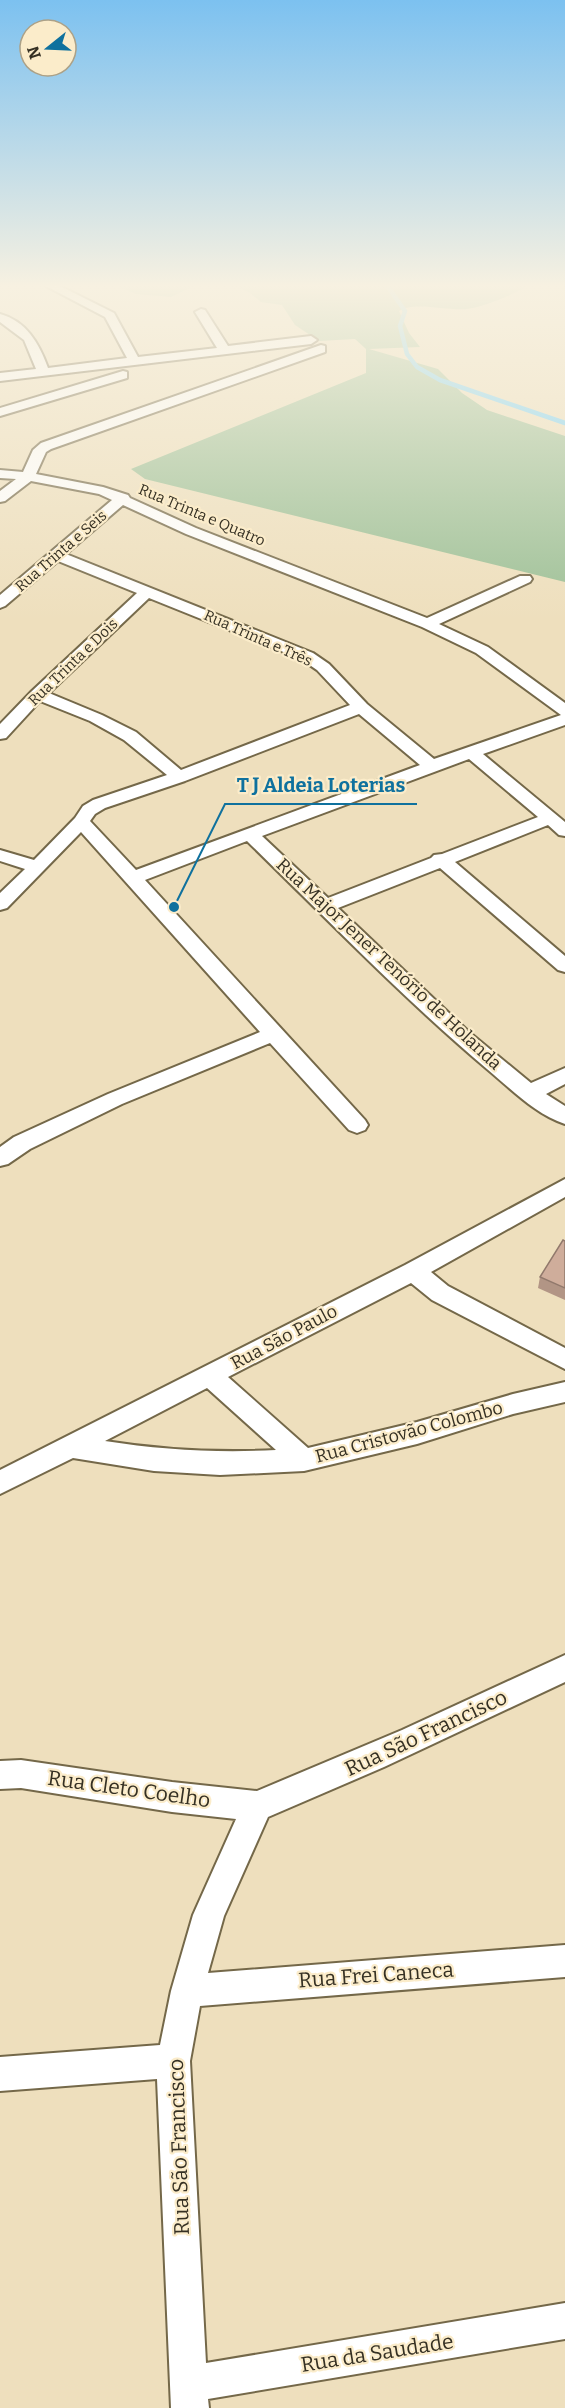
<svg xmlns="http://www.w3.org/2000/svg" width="565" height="2408" viewBox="0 0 565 2408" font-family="Bitter,serif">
	<rect width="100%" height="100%" fill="#eedfbd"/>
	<path fill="#9dc097" d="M113 284H198L171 297 136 294Z
		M232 284H531C517 293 484 307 467 309 447 311 414 301 399 311L409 333 420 347 369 349 438 369 462 393 487 410 565 436V582L145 479 131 469 366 373V349L355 339 319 341 295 325 282 305 261 302 250 293Z"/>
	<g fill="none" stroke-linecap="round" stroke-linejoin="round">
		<path stroke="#7ad4fb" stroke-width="4.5" d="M386 284 405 311 400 326 407 354 417 367 440 380 565 423"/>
		<g stroke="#746849" stroke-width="4">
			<path id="street" d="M42 284H56L114 313 138 357 217 348 195 312 201 309 205 310 228 346 311 336 317 340 311 344 0 381V373L36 369 24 340 0 322V314C26 321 39 343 48 368L127 358 105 317Z
				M321 345 325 346V352L51 449 46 452 36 474 103 487 128 495 130 498 196 528 427 618 520 576H530L532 579 530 582 439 624 488 647 565 703V725L483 754 565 822V836L559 835 548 825 455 862 565 956V972L558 970 440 868 338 908 469 1032 531 1083 565 1068V1084L546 1094 565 1106V1124C536 1115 510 1088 487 1069 403 998 326 918 247 841L145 880 365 1120 368 1125 365 1130 357 1133 349 1130 270 1043 122 1104 30 1149 8 1164 0 1166V1147L14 1137 108 1094 260 1032 81 832 7 908 0 910V893L25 869 0 861V850L34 860 75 818 83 806 93 800 167 775 124 740 90 721 40 701 6 738 0 739V724L32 691 137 593 58 561 5 606 0 608V595L112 500 99 494 31 481 5 501 0 502V491L16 479 0 478V470L23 472 33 450 41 443ZM123 505 186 534 422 627 476 653 561 715 434 759 367 704 329 664 313 653 66 554ZM149 598 301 659 317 670 350 705 181 770 136 732 102 715 49 693ZM359 714 420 765 136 870 90 821 95 814 105 808 185 781ZM469 759 538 817 442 854 434 855 431 858 328 898 262 836Z
				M123 371 127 372V378L0 416V408Z
				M565 1179V1197L431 1272 448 1286 565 1348V1369L432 1300 411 1283 228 1377 308 1448 417 1422 513 1394 565 1382V1402L513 1414 417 1444 304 1471 220 1475 154 1471 73 1458 0 1494V1470L405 1265ZM207 1388 276 1450C218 1453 162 1450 105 1441Z
				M565 1655V1682L384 1767 268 1817 224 1916 208 1973 565 1945V1977L200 2006 190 2061 206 2363 565 2303V2339L208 2399 209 2408H171L157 2079 0 2091V2057L160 2045 171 1991 193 1915 236 1819 172 1812 21 1788 0 1789V1761L21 1760 172 1782 257 1791 402 1730Z"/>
		</g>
		<use href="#street" fill="#fff" fill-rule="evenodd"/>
	</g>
	<path fill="#b29585" d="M565 1241V1300L538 1288 540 1277Z"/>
	<path fill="#cfad9b" stroke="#91796c" stroke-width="1.5" d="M563 1240 565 1241V1288L540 1277Z"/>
	<linearGradient id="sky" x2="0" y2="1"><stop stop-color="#7cc1f0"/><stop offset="0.46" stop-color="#f7f1e1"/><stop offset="1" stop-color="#f7f1e1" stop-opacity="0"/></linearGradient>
	<rect width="565" height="621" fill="url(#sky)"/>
	<g text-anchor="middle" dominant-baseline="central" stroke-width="4.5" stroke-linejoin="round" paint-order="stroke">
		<g font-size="15" fill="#353023" stroke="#fbecca">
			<text transform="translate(202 515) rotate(23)">Rua Trinta e Quatro</text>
			<text transform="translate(61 551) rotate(-41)">Rua Trinta e Seis</text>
			<text transform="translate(258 638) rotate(24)">Rua Trinta e Três</text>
			<text transform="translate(73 662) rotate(-44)">Rua Trinta e Dois</text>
		</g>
		<g font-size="18" fill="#353023" stroke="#fbecca">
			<text transform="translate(389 964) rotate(43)">Rua Major Jener Tenório de Holanda</text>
			<text transform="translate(284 1337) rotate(-28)">Rua São Paulo</text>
			<text transform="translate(409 1432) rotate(-15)">Rua Cristovão Colombo</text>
		</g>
		<g font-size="21" fill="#353023" stroke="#fbecca">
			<text transform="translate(426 1733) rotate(-25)">Rua São Francisco</text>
			<text transform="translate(129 1789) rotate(8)">Rua Cleto Coelho</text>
			<text transform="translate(376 1975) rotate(-4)">Rua Frei Caneca</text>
			<text transform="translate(179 2147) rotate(-92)">Rua São Francisco</text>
			<text transform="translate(377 2353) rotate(-9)">Rua da Saudade</text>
		</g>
	</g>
	<path fill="none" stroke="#0f719e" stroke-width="2" d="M174 907L225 804H417"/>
	<circle fill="#0f719e" stroke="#fbecca" stroke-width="2" cx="174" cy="907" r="6"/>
	<g font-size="20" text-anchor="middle" font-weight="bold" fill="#0f719e" stroke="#fbecca" stroke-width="4.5" stroke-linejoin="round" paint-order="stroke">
		<text x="321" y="792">T J Aldeia Loterias</text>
	</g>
	<g transform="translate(48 48) rotate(252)"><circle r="28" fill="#fbecca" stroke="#aca187" stroke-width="1.5"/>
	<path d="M0-4.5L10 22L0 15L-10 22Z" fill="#0f719e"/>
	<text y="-9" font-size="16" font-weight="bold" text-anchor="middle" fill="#353023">N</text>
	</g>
</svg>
